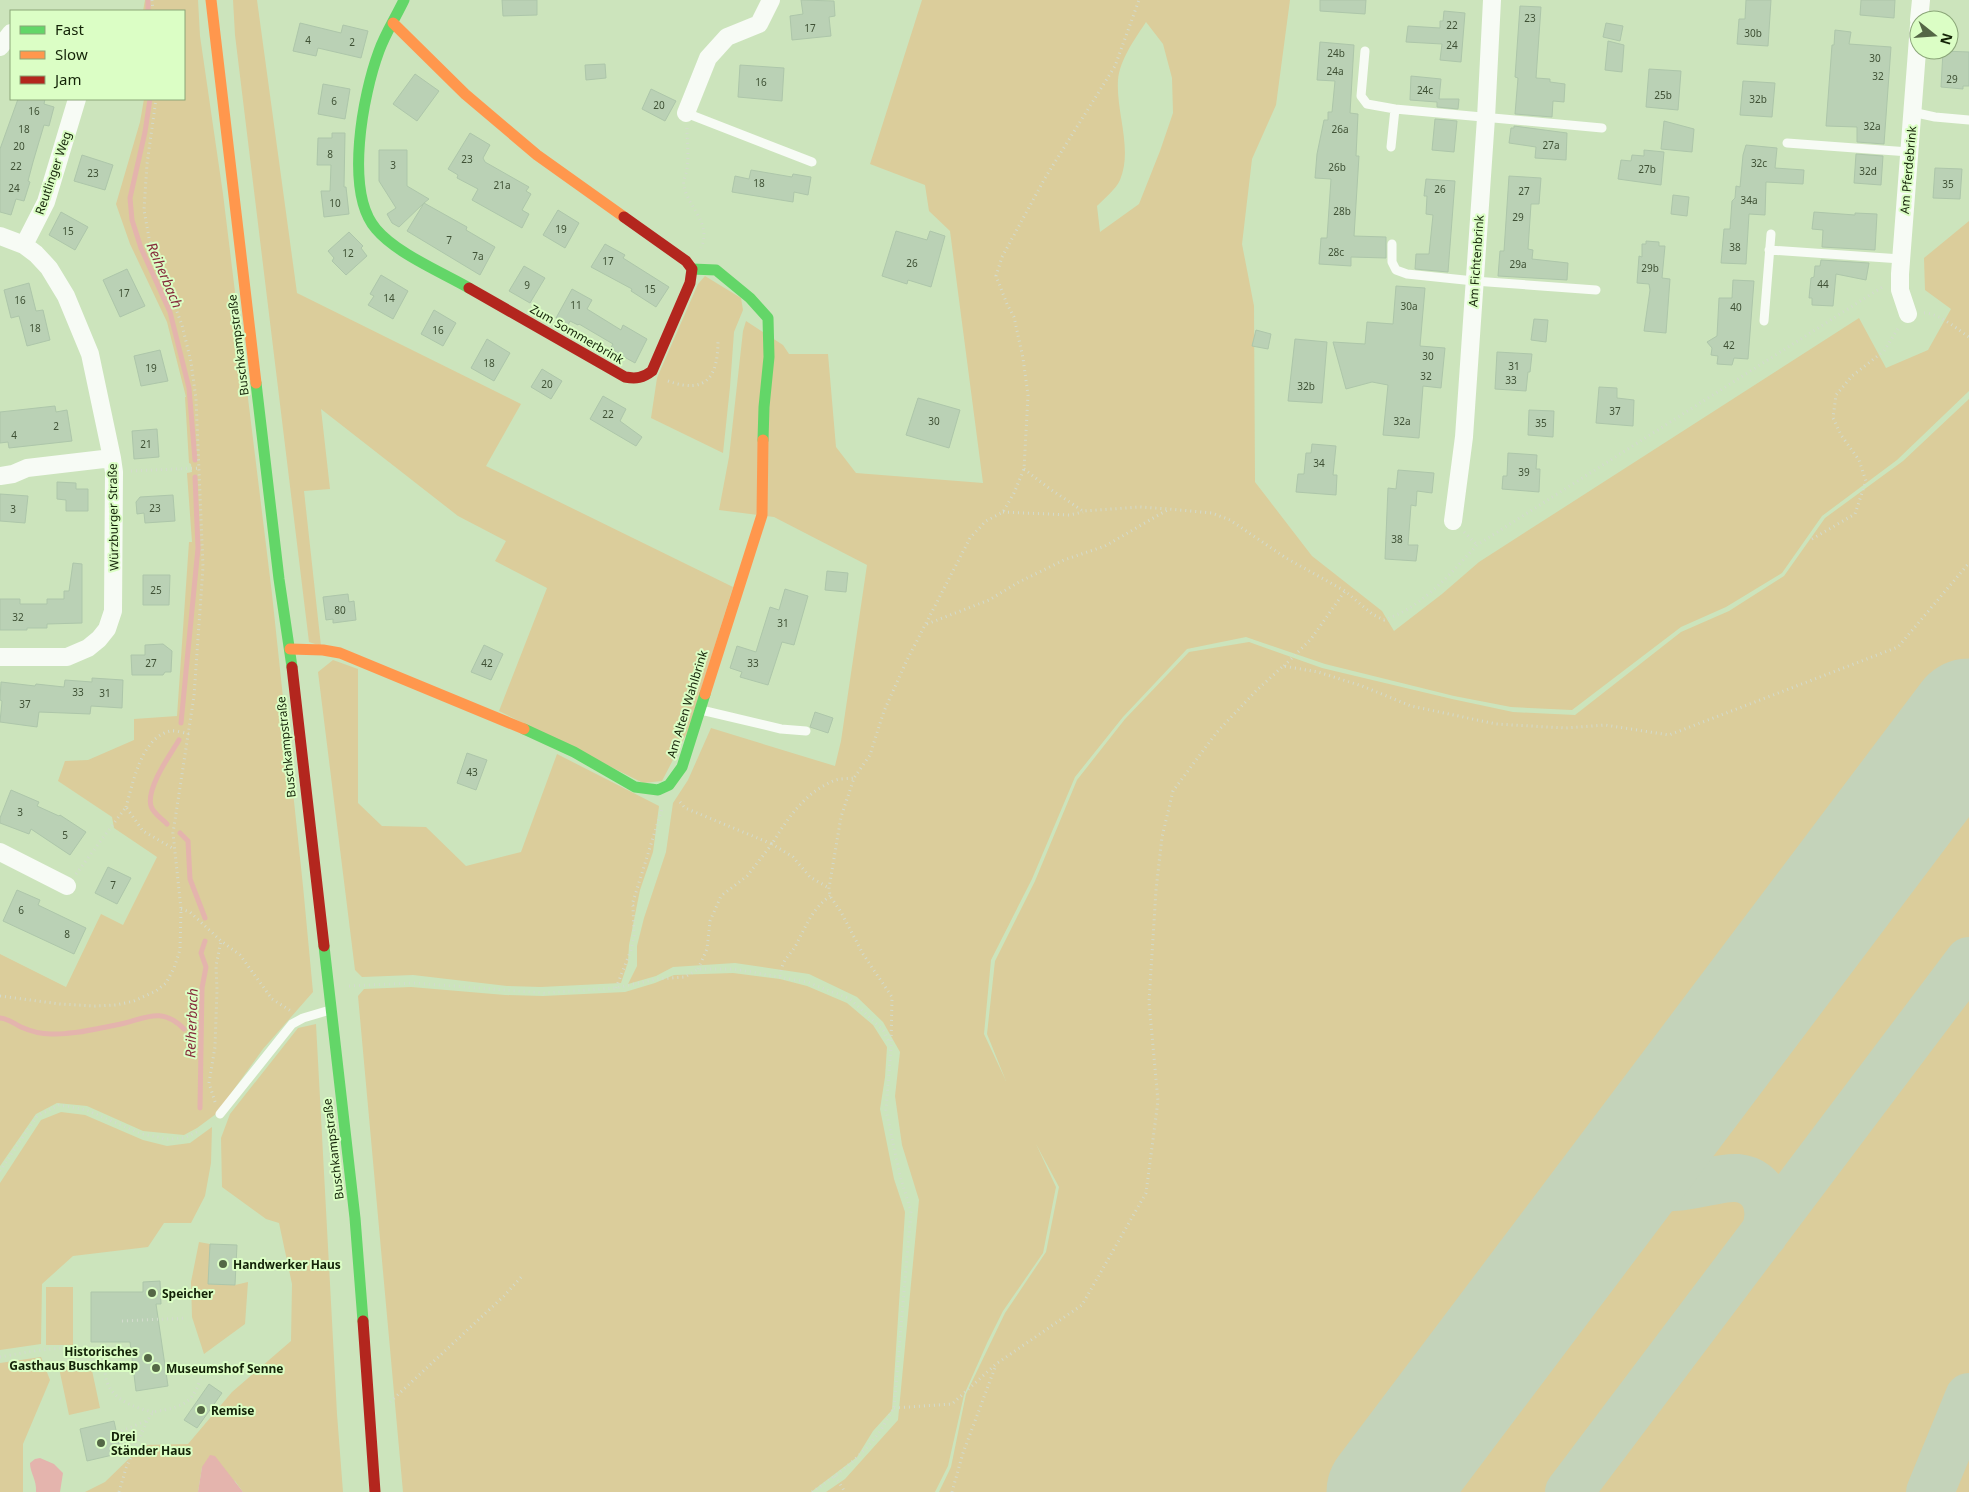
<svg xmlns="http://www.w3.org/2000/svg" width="1969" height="1492" viewBox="0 0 1969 1492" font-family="'Noto Sans',sans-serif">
	<rect width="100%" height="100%" fill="#cce4bc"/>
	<path fill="#dbcd9b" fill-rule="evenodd" d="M145 0H198L200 36 223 194 272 594 303 886 313 992 263 1049 216 1114 197 1128 184 1135 143 1131 87 1106 57 1103 36 1114 0 1166V954L66 987 101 914 123 925 157 857 114 828 112 817 58 781 65 761 88 760 134 740V719L177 716 189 542H192L187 473 192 472 191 464 189 463 185 397H186L167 322 130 244 116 204 140 122 144 99H184V11H143Z
		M233 0H257L297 293 521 404 486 466 733 587 688 731 662 781 643 783 499 711 547 588 495 561 506 541 458 516 321 409 330 489 304 491 321 646 309 642 235 35Z
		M922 0H1290L1276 105 1252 159 1242 244 1254 306 1255 482 1312 556 1382 611 1394 631 1442 594 1479 562 1859 318 1886 368 1928 350 1951 309 1925 290 1924 258 1969 221V391L1897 460 1822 516 1782 573 1726 607 1681 627 1572 710 1511 707 1454 696 1325 664 1246 637 1187 649 1123 717 1075 777 1032 879 991 960 984 1034 1006 1081 987 1034 995 961 1035 881 1077 780 1125 719 1189 652 1249 642 1322 668 1452 699 1513 712 1575 715 1681 632 1729 611 1784 576 1825 518 1903 461 1969 399V1492H939L951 1467 966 1394 1005 1313 1046 1252 1059 1187 1036 1144 1056 1187 1043 1253 1003 1311 987 1343 964 1395 948 1466 935 1492H826L845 1479 898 1420 919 1200 902 1145 895 1096 900 1052 883 1022 857 997 809 974 735 963 673 967 656 976 628 984 637 966V946L644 918 666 852 673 803 688 780 711 728 835 766 841 741 867 565 774 517 719 510 729 457 743 331 746 321 783 345 789 354H828L836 447 856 473 983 483 950 231 929 211 925 185 870 164ZM1146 22 1163 44 1172 78 1173 113 1160 151 1139 204 1100 232 1097 206C1104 199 1116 189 1120 180 1133 149 1116 113 1118 80 1120 59 1135 39 1146 22Z
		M705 276 741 298 743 310 734 332 730 387 723 453 651 418 657 378 698 284Z
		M333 660 358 669V803L382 826 426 827 466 866 521 852 557 754 659 806 653 852 640 890 629 945 628 962 621 983 541 987 507 986 413 975 362 977 355 970 318 672Z
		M733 973 780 979 807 986 847 1003 873 1025 887 1047 885 1077 880 1109 894 1179 905 1212 892 1410 873 1431 857 1457 811 1492H403L358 996 364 989 411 987 505 995 543 996 625 992 655 983 674 975Z
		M316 1024 337 1414 343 1492H243L235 1481 202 1467 198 1492H85L105 1482 143 1445 188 1444 232 1392 291 1341 292 1284 279 1223 266 1219 222 1187 221 1138 230 1114 298 1028Z
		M61 1112 85 1115 143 1140 167 1146 190 1143 212 1127 211 1163 205 1196 191 1223H164L148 1247 73 1256 42 1284 41 1344 0 1350V1183L41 1120Z
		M199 1242 210 1244 209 1284 235 1285 248 1282 245 1324 204 1354 192 1317 191 1282Z
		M46 1287H73V1345H46Z
		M41 1357 50 1380 23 1444V1492H0V1363Z
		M90 1361 100 1408 69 1415 59 1368Z"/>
	<path fill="#e4b4ad" d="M210 1455 215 1456 243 1492H198L202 1467Z
		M40 1458 54 1464 63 1473 60 1492H36C37 1480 30 1473 30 1463L35 1459Z"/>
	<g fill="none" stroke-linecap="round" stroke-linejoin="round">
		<path stroke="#e4b4ad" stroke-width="5" d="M148 11V0
			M150 99 145 132 130 198 132 220 141 248 170 312 189 388 195 460
			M181 723 198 548 195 477
			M167 824C161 818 153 813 151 806 146 788 170 755 179 740
			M180 833 188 841 190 879 205 918
			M0 1018C9 1019 13 1023 21 1027 30 1031 41 1034 51 1034 72 1035 95 1029 116 1025 142 1021 160 1004 184 1029
			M200 1108 202 988 206 967 201 953 205 941"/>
		<path stroke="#c4d3ba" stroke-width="48" d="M1585 1228C1597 1216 1608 1204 1624 1197 1642 1188 1664 1188 1684 1186 1699 1184 1724 1177 1737 1178 1767 1181 1774 1211 1764 1234
			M1569 1492 1969 961
			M1930 1492 1969 1397"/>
		<path stroke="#c4d3ba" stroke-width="119" d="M1386 1492 1969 718"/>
	</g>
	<path fill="#bad1b5" stroke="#adc6aa" d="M502 0H537V15L503 16Z
		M801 0 834 1 835 16 829 17 831 36 792 40 790 16 803 14Z
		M1320 0H1366L1365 14 1320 11Z
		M1746 0H1771L1768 46 1737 44 1739 19H1745Z
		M1861 0H1895L1894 18 1860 15Z
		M1520 6 1541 7 1536 78 1550 79V82L1565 84 1564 102 1553 101 1552 117 1515 114 1518 78 1515 77Z
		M1444 11 1465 13 1461 62 1440 60 1442 44 1406 42 1408 26 1440 28V21H1443Z
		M300 23 341 33 343 25 368 31 361 58 318 48 316 56 293 51Z
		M1606 23 1623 26 1620 41 1603 37Z
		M1835 30 1851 32 1849 44 1891 47 1884 144 1857 142V127L1826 126 1832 45H1834Z
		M1608 41 1624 45 1622 72 1605 70Z
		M1320 42 1354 45 1350 113 1358 114 1356 156H1359L1354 236 1386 237V258L1351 257V266L1319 264 1321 238H1327L1331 179 1315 178 1317 154 1324 120H1328V112H1332L1335 81 1317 80Z
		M1943 51 1969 52V86H1963V89L1941 87Z
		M605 64 606 78 586 80 585 65Z
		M740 65 784 68 782 101 738 97Z
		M1649 69 1681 71 1678 110 1646 107Z
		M415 74 439 91 417 121 393 104Z
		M1411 76 1441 79 1439 99H1459L1458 109 1437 107V102L1410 100Z
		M1743 81 1775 83 1772 117 1740 115Z
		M323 84 350 89 345 119 318 114Z
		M651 89 676 101 665 121 642 109Z
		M18 99H45L44 104 54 107 49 126 44 125 33 162 28 181 30 182 24 201 16 199 11 215 0 212V149Z
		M1435 119 1457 121 1454 152 1432 150Z
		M1664 121 1694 129 1692 152 1661 149Z
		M1514 126 1567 133 1566 160 1535 158 1536 147 1509 143 1511 128H1514Z
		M332 133H345L344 187H346L349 214 324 217 321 191H330L331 165H317L318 138H332Z
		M470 133 490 145 483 158 485 162 529 187 526 191 531 194 522 210 529 214 522 228 472 200 478 189 457 178 458 175 448 169Z
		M1746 145 1777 148 1775 168 1804 170 1803 184 1766 182 1765 215 1749 214 1746 264 1721 263 1724 229H1730L1732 201 1735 198 1736 186 1740 187 1743 155Z
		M379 150H407V186L429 199 424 203 467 227 466 230 495 247 480 275 407 231 424 203 399 227 392 223 387 214 396 208 379 181Z
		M1644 150 1664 152 1661 185 1618 179 1621 160 1631 161 1632 155 1644 156Z
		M1856 154 1883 156 1881 185 1854 183Z
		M82 155 113 165 105 190 74 181Z
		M1935 168 1962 169 1960 199 1933 198Z
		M751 170 792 177 793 174 811 177 808 195 794 192 793 202 732 192 735 176 749 179Z
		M1509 176 1541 178 1539 204H1531L1528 249 1533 250 1532 259 1568 263 1567 280 1498 276 1500 251H1504Z
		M1426 179 1455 181 1448 272 1415 269 1416 254H1429L1433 215 1426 214 1427 196H1424Z
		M1673 195 1689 197 1687 216 1671 214Z
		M558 210 579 223 565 248 543 235Z
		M61 212 88 227 75 250 49 235Z
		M1814 212 1855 215V213L1877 214 1875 250 1822 247 1823 230 1812 229Z
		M896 231 927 240 930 231 945 236 931 287 908 280 907 284 882 276Z
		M349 232 363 246 361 248 367 256 346 275 332 261 334 258 328 251Z
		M1646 241 1659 242V246H1665L1662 278 1670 279 1666 333 1644 331 1650 290 1649 284 1637 283 1639 256 1642 257V244H1646Z
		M605 244 625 255 623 258 669 287 656 307 631 291 632 289 591 267Z
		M1821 260 1869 263 1866 280 1836 274 1833 306 1812 305V298H1809L1811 278 1814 277 1815 266H1820Z
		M524 266 545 278 530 303 509 291Z
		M127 269 145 306 120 317 103 280Z
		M381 275 408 291 393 319 368 305 374 296 370 294Z
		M1733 280 1754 281 1748 359 1734 358 1732 365 1717 364 1718 356 1711 355 1712 348 1707 342 1717 336 1719 298H1732Z
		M29 283 36 311 43 310 50 340 27 346 19 316 11 318 4 290Z
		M1396 286 1425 288 1420 346 1445 348 1441 388 1423 386 1419 438 1383 435 1388 385 1372 382 1346 389 1333 342 1365 344 1367 322 1393 324Z
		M572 289 592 300 587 309 621 330 623 325 647 339 635 363 610 349 613 344 579 324 578 325 570 321 568 325 556 318Z
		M434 310 456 323 443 346 421 334Z
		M1534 319 1548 320 1546 342 1531 340Z
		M1256 330 1271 334 1268 349 1252 346Z
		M487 339 510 353 494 381 471 368Z
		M1295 339 1327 342 1322 403 1288 401Z
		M160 350 168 381 141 386 134 356Z
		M1497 352 1532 354 1530 372H1528L1526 391 1495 389Z
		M542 369 562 381 551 399 531 387Z
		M1599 387 1617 388V398L1634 400 1633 426 1596 423Z
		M603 396 626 409 620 421 642 437 636 446 590 419Z
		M918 398 960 410 949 448 906 435Z
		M55 406 56 412 67 410 72 441 9 448 8 442 0 443V412Z
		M1529 410 1554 411 1553 437 1528 435Z
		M157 429 159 457 134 459 132 431Z
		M1312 444 1336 446 1333 475H1337L1336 495 1296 492 1298 474H1304L1306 453H1311Z
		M1508 453 1537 455 1536 469H1540L1539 492 1502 489 1503 476H1507Z
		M1398 470 1434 473 1432 493 1417 491 1416 506 1411 505 1408 545H1418L1416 561 1385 559 1388 488 1396 489Z
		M57 482 76 483V489H88V511H66V500L57 499Z
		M0 494 28 496 25 523 0 521Z
		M173 495 175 521 145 523 144 513 137 514 136 502 140 497Z
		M73 563 82 564V623L47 624V628H27V630H0V599H20V604H47V599H64V591H69Z
		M827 571 848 573 846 592 825 590Z
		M143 575H170L169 605H143Z
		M785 589 808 596 794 645 782 642 768 685 740 677 742 672 730 668 737 646 756 652 770 607 779 610Z
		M348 594 349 602 354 601 356 620 333 623V619L326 620 323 597Z
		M163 644 172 651 171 672H165L163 675H132L131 655H145V645Z
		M484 645 503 654 491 680 471 672Z
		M92 678 123 680 122 708 91 706 90 714 39 712 37 727 0 722 2 701 0 700 1 682 35 686 36 684 64 687 65 680 92 682Z
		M815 712 833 718 828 733 810 727Z
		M467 753 487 760 476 790 457 783Z
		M11 790 39 802 37 806 59 816 60 815 86 832 70 855 31 829 29 834 0 823V818Z
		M108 867 131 878 117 904 95 893Z
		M17 890 40 900 38 905 86 928 74 954 3 921Z
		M210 1244 237 1245 235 1285 208 1284Z
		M160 1281 161 1304H156L168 1386 136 1391 130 1342H91V1292H143V1282Z
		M209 1384 222 1393 197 1428 184 1420Z
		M114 1421 121 1453 87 1461 80 1429Z"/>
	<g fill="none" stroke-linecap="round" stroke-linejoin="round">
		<path stroke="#d3dbcd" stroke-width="3" stroke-dasharray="1 4" stroke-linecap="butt" d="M152 0 153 11
			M687 128C687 141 689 155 687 168 687 174 682 180 684 187 689 208 712 224 701 248
			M1924 313C1939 313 1957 329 1969 337
			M668 381C707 395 718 376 718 340
			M1024 469 1050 489 1083 511 1140 507 1169 509 1212 513 1230 520 1286 558 1345 591 1372 614 1384 620C1423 607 1450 574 1477 545L1884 286
			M131 471 200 468
			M1003 512 1069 515 1083 512
			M1464 532 1477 545
			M1812 539 1855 514 1866 481 1859 460 1841 435 1833 418 1836 395 1852 376 1884 351 1899 327
			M927 624 989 600 1019 582 1064 560 1105 546 1169 509
			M1284 666 1311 639 1345 591
			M680 802 685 808 772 844C787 819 804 794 831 782 838 778 847 779 854 778
			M126 807C133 783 141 738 170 731 175 730 184 733 190 734
			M76 874 126 807 143 831 174 849
			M181 909 190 912 221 941 240 955 272 999 291 1011
			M698 969 707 949 710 921 721 896 747 876 772 844 793 857 810 877 829 888
			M780 976C783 957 788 959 796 945 806 926 812 909 830 896
			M349 986 413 983 544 993 616 988 657 979 685 977 698 969H734L807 982 850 999 884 1031 890 1044
			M616 988 631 950 634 936 633 906 632 905 662 809
			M0 996 60 1004 95 1006 116 1005 134 1001 156 991 166 983 174 968 180 950 181 909 173 833 194 696 203 567 196 399 191 362 182 325 149 238 144 210 147 164 156 99
			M215 1102 209 1083 215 1047 217 990 216 966 221 941
			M0 1171 37 1116 59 1105 86 1110 142 1134 167 1139 184 1138 199 1131
			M122 1321 186 1318
			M0 1357C27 1352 80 1341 104 1354 105 1363 104 1374 107 1382 114 1401 136 1408 153 1412
			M390 1402 504 1296 523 1275
			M894 1408 952 1404 996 1364 1082 1305 1146 1193 1158 1101 1149 1002 1156 890 1162 837 1173 791 1217 732 1256 691 1283 666 1318 672 1362 686 1411 706 1496 724 1565 728 1605 725 1669 735 1898 647 1969 563
			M117 1433 148 1420 153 1412C188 1406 193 1403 204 1369
			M835 1476 845 1492
			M119 1492 126 1468 147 1421
			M812 1492C836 1476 860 1458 877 1435 884 1427 888 1416 894 1408L911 1211 900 1176 886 1110 891 1046 892 997 863 954 841 912 830 896 829 888 841 817 854 778 870 755 884 711 907 660 970 538 986 521 1003 512 1014 493 1024 469 1028 395 1023 358 1014 317 1007 304 996 276 1002 257 1045 178 1115 66 1139 0
			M952 1492 963 1453 996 1365"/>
		<path stroke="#f7fbf5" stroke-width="9" d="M1365 51 1361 96 1367 104 1395 109
			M1912 112 1935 117 1969 120
			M686 113 812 162
			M1787 143 1909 152
			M1391 147 1395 109 1602 128
			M1392 244V262L1396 270 1407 274 1474 281 1596 290
			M1769 250 1901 259
			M1764 321 1771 234
			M701 710 781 729 806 731
			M220 1114 292 1024 303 1018 330 1010"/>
		<path stroke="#f7fbf5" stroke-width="18" d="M1919 20 1921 0
			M0 47 11 33
			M686 113 708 58 727 37 759 24 771 0
			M0 236 24 245 36 254 49 268 66 296 90 354 112 458 114 472 113 611 107 629 99 639 88 648 67 657H0
			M24 245 46 202 77 99
			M1908 314 1900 290V274L1919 25
			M0 476 13 474 27 468 112 458
			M1453 521 1464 437 1486 118 1492 0
			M0 852 67 886"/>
		<path stroke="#63d668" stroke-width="11" d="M404 0C396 17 385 34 379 51 363 94 344 192 376 229 396 253 441 272 469 288
			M692 269 716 270 750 298 768 318 769 357 764 407 763 440
			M256 383 279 579 292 667
			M524 729 574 752 635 787 658 790 669 785 682 767 705 694
			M324 946 355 1218 363 1321"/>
		<path stroke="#ff974d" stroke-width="11" d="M211 0 256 383
			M393 23 465 94 537 155 624 217
			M290 649 323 650 340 653 524 729
			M705 694 762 515 763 440"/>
		<path stroke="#b3261e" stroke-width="11" d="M469 288 625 377C636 379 643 378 652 371L690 283 692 269 686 261 624 217
			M292 667 324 946
			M363 1321 375 1492"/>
	</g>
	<g fill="#546746" stroke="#dbfec5" stroke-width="2">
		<circle cx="223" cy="1264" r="5"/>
		<circle cx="152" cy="1293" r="5"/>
		<circle cx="148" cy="1358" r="5"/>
		<circle cx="156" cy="1368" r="5"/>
		<circle cx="201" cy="1410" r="5"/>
		<circle cx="101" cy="1443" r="5"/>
	</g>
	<g text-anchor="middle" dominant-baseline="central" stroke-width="4" stroke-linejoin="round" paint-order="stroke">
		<g font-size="10" fill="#3e5034">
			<text x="1530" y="18">23</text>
			<text x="1452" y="25">22</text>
			<text x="810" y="28">17</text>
			<text x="1753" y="33">30b</text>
			<text x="308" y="40">4</text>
			<text x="352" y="42">2</text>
			<text x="1452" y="45">24</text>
			<text x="1336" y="53">24b</text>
			<text x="1875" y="58">30</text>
			<text x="1335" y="71">24a</text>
			<text x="1878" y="76">32</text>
			<text x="1952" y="79">29</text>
			<text x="761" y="82">16</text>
			<text x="1425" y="90">24c</text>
			<text x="1663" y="95">25b</text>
			<text x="1758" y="99">32b</text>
			<text x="334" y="101">6</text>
			<text x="659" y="105">20</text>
			<text x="34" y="111">16</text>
			<text x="1872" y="126">32a</text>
			<text x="24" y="129">18</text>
			<text x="1340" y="129">26a</text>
			<text x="1551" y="145">27a</text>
			<text x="19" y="146">20</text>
			<text x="330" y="154">8</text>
			<text x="467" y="159">23</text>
			<text x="1759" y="163">32c</text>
			<text x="393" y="165">3</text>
			<text x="16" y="166">22</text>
			<text x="1337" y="167">26b</text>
			<text x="1647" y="169">27b</text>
			<text x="1868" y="171">32d</text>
			<text x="93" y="173">23</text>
			<text x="759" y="183">18</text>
			<text x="1948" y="184">35</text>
			<text x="502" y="185">21a</text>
			<text x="14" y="188">24</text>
			<text x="1440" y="189">26</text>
			<text x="1524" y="191">27</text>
			<text x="1749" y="200">34a</text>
			<text x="335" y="203">10</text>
			<text x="1342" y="211">28b</text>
			<text x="1518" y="217">29</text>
			<text x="561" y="229">19</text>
			<text x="68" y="231">15</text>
			<text x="449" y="240">7</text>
			<text x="1735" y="247">38</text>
			<text x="1336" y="252">28c</text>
			<text x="348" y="253">12</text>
			<text x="478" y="256">7a</text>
			<text x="608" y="261">17</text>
			<text x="912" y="263">26</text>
			<text x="1518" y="264">29a</text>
			<text x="1650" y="268">29b</text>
			<text x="1823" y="284">44</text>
			<text x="527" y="285">9</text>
			<text x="650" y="289">15</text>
			<text x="124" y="293">17</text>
			<text x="389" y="298">14</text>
			<text x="20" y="300">16</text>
			<text x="576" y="305">11</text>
			<text x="1409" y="306">30a</text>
			<text x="1736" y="307">40</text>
			<text x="35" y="328">18</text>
			<text x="438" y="330">16</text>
			<text x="1729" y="345">42</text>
			<text x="1428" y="356">30</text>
			<text x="489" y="363">18</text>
			<text x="1514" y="366">31</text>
			<text x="151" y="368">19</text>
			<text x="1426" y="376">32</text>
			<text x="1511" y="380">33</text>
			<text x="547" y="384">20</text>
			<text x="1306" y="386">32b</text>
			<text x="1615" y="411">37</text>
			<text x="608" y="414">22</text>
			<text x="934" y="421">30</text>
			<text x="1402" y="421">32a</text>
			<text x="1541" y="423">35</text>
			<text x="56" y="426">2</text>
			<text x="14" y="435">4</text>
			<text x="146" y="444">21</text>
			<text x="1319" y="463">34</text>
			<text x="1524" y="472">39</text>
			<text x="155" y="508">23</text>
			<text x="13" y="509">3</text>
			<text x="1397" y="539">38</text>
			<text x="156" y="590">25</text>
			<text x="340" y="610">80</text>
			<text x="18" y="617">32</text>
			<text x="783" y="623">31</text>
			<text x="151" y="663">27</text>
			<text x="487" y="663">42</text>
			<text x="753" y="663">33</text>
			<text x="78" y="692">33</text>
			<text x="105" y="693">31</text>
			<text x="25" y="704">37</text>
			<text x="472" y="772">43</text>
			<text x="20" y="812">3</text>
			<text x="65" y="835">5</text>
			<text x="113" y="885">7</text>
			<text x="21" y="910">6</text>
			<text x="67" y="934">8</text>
		</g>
		<g font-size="12" fill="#132307" stroke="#dbfec5">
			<text transform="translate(1908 170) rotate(-85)">Am Pferdebrink</text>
			<text transform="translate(53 173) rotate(-71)">Reutlinger Weg</text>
			<text transform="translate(1476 261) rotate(-86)">Am Fichtenbrink</text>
			<text transform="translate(577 334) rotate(30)">Zum Sommerbrink</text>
			<text transform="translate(238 345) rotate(-97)">Buschkampstraße</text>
			<text transform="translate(113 517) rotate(-91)">Würzburger Straße</text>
			<text transform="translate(687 704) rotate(-73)">Am Alten Wahlbrink</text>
			<text transform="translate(286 747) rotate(-96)">Buschkampstraße</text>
			<text transform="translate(333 1149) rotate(-97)">Buschkampstraße</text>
		</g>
		<g font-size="12" font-weight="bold" fill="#132307" stroke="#dbfec5" text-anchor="start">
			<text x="233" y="1264">Handwerker Haus</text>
			<text x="162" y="1293">Speicher</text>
			<text x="138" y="1351" text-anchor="end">Historisches<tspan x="138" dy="14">Gasthaus Buschkamp</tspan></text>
			<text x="166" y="1368">Museumshof Senne</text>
			<text x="211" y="1410">Remise</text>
			<text x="111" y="1436">Drei<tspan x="111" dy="14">Ständer Haus</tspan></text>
		</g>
		<g font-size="14" font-style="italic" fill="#852a3b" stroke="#dbfec5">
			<text transform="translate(165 275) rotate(67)">Reiherbach</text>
			<text transform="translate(191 1023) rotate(-88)">Reiherbach</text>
		</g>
	</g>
	<rect x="10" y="10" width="175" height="90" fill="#dbfec5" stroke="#8ba679"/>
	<rect x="20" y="26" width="25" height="8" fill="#63d668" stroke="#8ba679"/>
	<text x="55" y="35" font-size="15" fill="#132307">Fast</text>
	<rect x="20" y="51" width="25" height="8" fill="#ff974d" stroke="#8ba679"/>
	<text x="55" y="60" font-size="15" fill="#132307">Slow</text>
	<rect x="20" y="76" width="25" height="8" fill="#b3261e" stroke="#8ba679"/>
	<text x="55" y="85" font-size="15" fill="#132307">Jam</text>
	<g transform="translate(1934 35) rotate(107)"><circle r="24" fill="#dbfec5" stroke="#8ba679"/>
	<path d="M0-4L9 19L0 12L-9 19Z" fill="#546746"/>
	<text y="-8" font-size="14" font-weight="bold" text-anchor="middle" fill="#132307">N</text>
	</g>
</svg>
